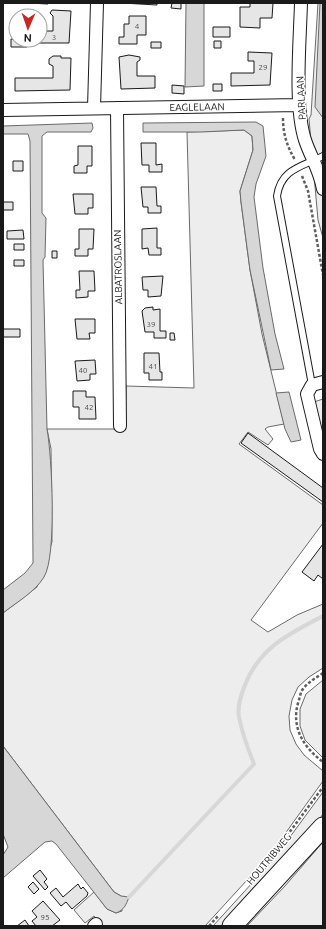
<svg xmlns="http://www.w3.org/2000/svg" width="326" height="929" viewBox="0 0 326 929" font-family="Ubuntu,sans-serif">
	<rect width="100%" height="100%" fill="#fff"/>
	<path fill="#ededed" stroke="#6a6a6a" d="M318 3H323V238L318 220 309 119 311 115Z
		M244 130 252 136 253 150 240 191 241 202 250 270 262 334 284 424 268 427 265 429 273 439 268 445 248 432 239 444 323 505V523L251 620 268 632 297 615 323 604V668L309 677 298 687 292 700 289 716 290 730 296 744 304 755 323 771V781L269 856 205 926H95L99 922 94 916 85 923 74 910 94 892 107 909 116 913 122 911 121 896 114 892 3 746V613L37 587 52 542 51 449 47 429H125L126 386 194 388 187 132Z
		M323 399V442L314 402Z
		M323 680V758L305 740 300 726V709L306 694Z
		M323 792V814L317 822 221 926H213L273 860Z
		M323 842V926H247L285 886Z"/>
	<path fill="#d7d7d7" stroke="#6a6a6a" d="M186 3H204V86L185 87Z
		M320 3H323V118L315 107Z
		M256 122 263 126 266 156 256 184 254 197 263 268 275 334 284 369 271 370 250 270 241 202 240 191 253 150 252 136 244 130 201 132H143V123Z
		M92 123 93 128 91 132H47L42 136V213L46 218 45 257 43 260 47 429C52 456 57 556 44 577 35 592 17 602 3 613V590L25 573 33 563 30 141 28 134H3V126Z
		M289 392 301 440 291 442 285 429 276 393Z
		M3 746 114 892 121 896 129 897C126 905 124 910 116 913L107 909 56 844 52 841 45 842 3 878V855L8 847 3 834Z"/>
	<g fill="none" stroke-linecap="round" stroke-linejoin="round">
		<path stroke="#d7d7d7" stroke-width="4" d="M129 897 254 764C248 749 242 733 239 717 237 706 241 695 245 685 260 647 289 634 323 616"/>
	</g>
	<path fill="#e6e6e6" stroke="#1a1a1a" d="M28 3H48V4Z
		M122 3H157V5Z
		M172 3H181V9L171 8Z
		M250 3H273L272 18H260V28L240 27V7H250Z
		M52 10 71 11 69 43H29V40H40V31H53V16L50 13Z
		M129 16H146V35H137V44H119V37H124V24H129Z
		M213 27H230V37H213Z
		M11 39 27 40V47H11Z
		M214 41H221V48H214Z
		M151 42H161V48H151Z
		M248 52 272 53 270 85 231 86V73H254V61H248Z
		M129 55 140 57V60L137 62V76H155V88L121 89 119 57Z
		M61 56V58H71L70 90 15 91V78H53V66L49 64V59L53 56Z
		M213 84H222V91H213Z
		M172 85 184 86V94L172 93Z
		M141 143H156V165L162 164V172H149V165H142Z
		M78 146H92V166H87V173H74V166L78 165Z
		M13 161H23V171H13Z
		M141 187H156L157 206H161V213H148V207H143Z
		M73 194H93V208H88V214H75Z
		M3 202H13V210H3Z
		M157 228V248H161V255H149L148 248 142 249V229Z
		M79 229H94L93 249H88V256H75V249H79Z
		M23 230 24 239H7V231Z
		M14 244H24V250H14Z
		M52 251H57V258H52Z
		M14 260H24V266H14Z
		M79 271H94L95 291H88V297L76 298V290H80Z
		M163 276 161 296 148 297V290H143L142 277Z
		M153 307V310L160 309V331H166V338H154V332H145L142 311 145 308Z
		M75 319H95V333H89L90 339H77Z
		M3 329H20V337H3Z
		M170 333H174L175 340H170Z
		M144 353H159L160 372H162V380H149V373H144Z
		M95 360 96 374H90V380L77 381 75 361Z
		M73 391H86V397H95L96 419H79V407H73Z
		M248 433 323 488V502L241 443Z
		M323 544V579L318 575 314 581 302 572Z
		M40 870 47 879 44 882 48 887 45 890 33 876Z
		M33 882 39 889 34 894 28 887Z
		M78 884 81 889 83 887 88 893 87 896 72 909 66 902 61 906 50 893 56 888 63 897Z
		M43 901 60 920 52 926H36L32 921 37 917 32 911Z
		M25 920 29 926H17Z"/>
	<g fill="none" stroke-linecap="round" stroke-linejoin="round">
		<g stroke="#1a1a1a" stroke-width="8">
			<path id="service" d="M312 385 277 196C281 169 301 167 323 156"/>
		</g>
		<g stroke="#1a1a1a" stroke-width="14">
			<path id="minor" d="M301 3C300 41 294 106 305 140 311 158 319 168 323 189
				M94 108 97 3
				M117 108 120 426
				M3 110 299 105
				M323 382 312 385 307 394 320 449 323 454
				M94 926 96 924"/>
		</g>
		<g stroke="#1a1a1a" stroke-width="21">
			<path id="primary" d="M232 926 323 827"/>
		</g>
		<path stroke="#5f5f5f" stroke-width="2.5" stroke-dasharray="3 2" stroke-linecap="butt" d="M283 118C283 134 287 146 295 160
			M302 176 308 191 323 275
			M323 673C316 678 308 682 303 689 301 691 300 696 299 700 290 726 303 747 323 762
			M269 860 323 787
			M209 926 218 916"/>
		<use href="#service" stroke="#fff" stroke-width="6"/>
		<use href="#minor" stroke="#fff" stroke-width="12"/>
		<use href="#primary" stroke="#fff" stroke-width="19"/>
	</g>
	<g text-anchor="middle" dominant-baseline="central" stroke-width="3" stroke-linejoin="round" paint-order="stroke">
		<g font-size="8" fill="#4d4d4d">
			<text x="137" y="26">4</text>
			<text x="54" y="37">3</text>
			<text x="263" y="67">29</text>
			<text x="151" y="324">39</text>
			<text x="153" y="366">41</text>
			<text x="83" y="370">40</text>
			<text x="89" y="407">42</text>
			<text x="45" y="917">95</text>
		</g>
		<g font-size="10" fill="#1a1a1a" stroke="#fff">
			<text transform="translate(301 98) rotate(-93)">PARLAAN</text>
			<text transform="translate(197 107) rotate(-1)">EAGLELAAN</text>
			<text transform="translate(118 267) rotate(-91)">ALBATROSLAAN</text>
			<text transform="translate(269 859) rotate(-50)">HOUTRIBWEG</text>
		</g>
	</g>
	<rect width="326" height="929" fill="none" stroke="#1a1a1a" stroke-width="8"/>
	<g transform="translate(28 28) rotate(182)"><circle r="19" fill="#ffffff" stroke="#a3a3a3"/>
	<path d="M0-3L7 15L0 10L-7 15Z" fill="#c62828"/>
	<text y="-6" font-size="11" font-weight="bold" text-anchor="middle" fill="#1a1a1a">N</text>
	</g>
</svg>
